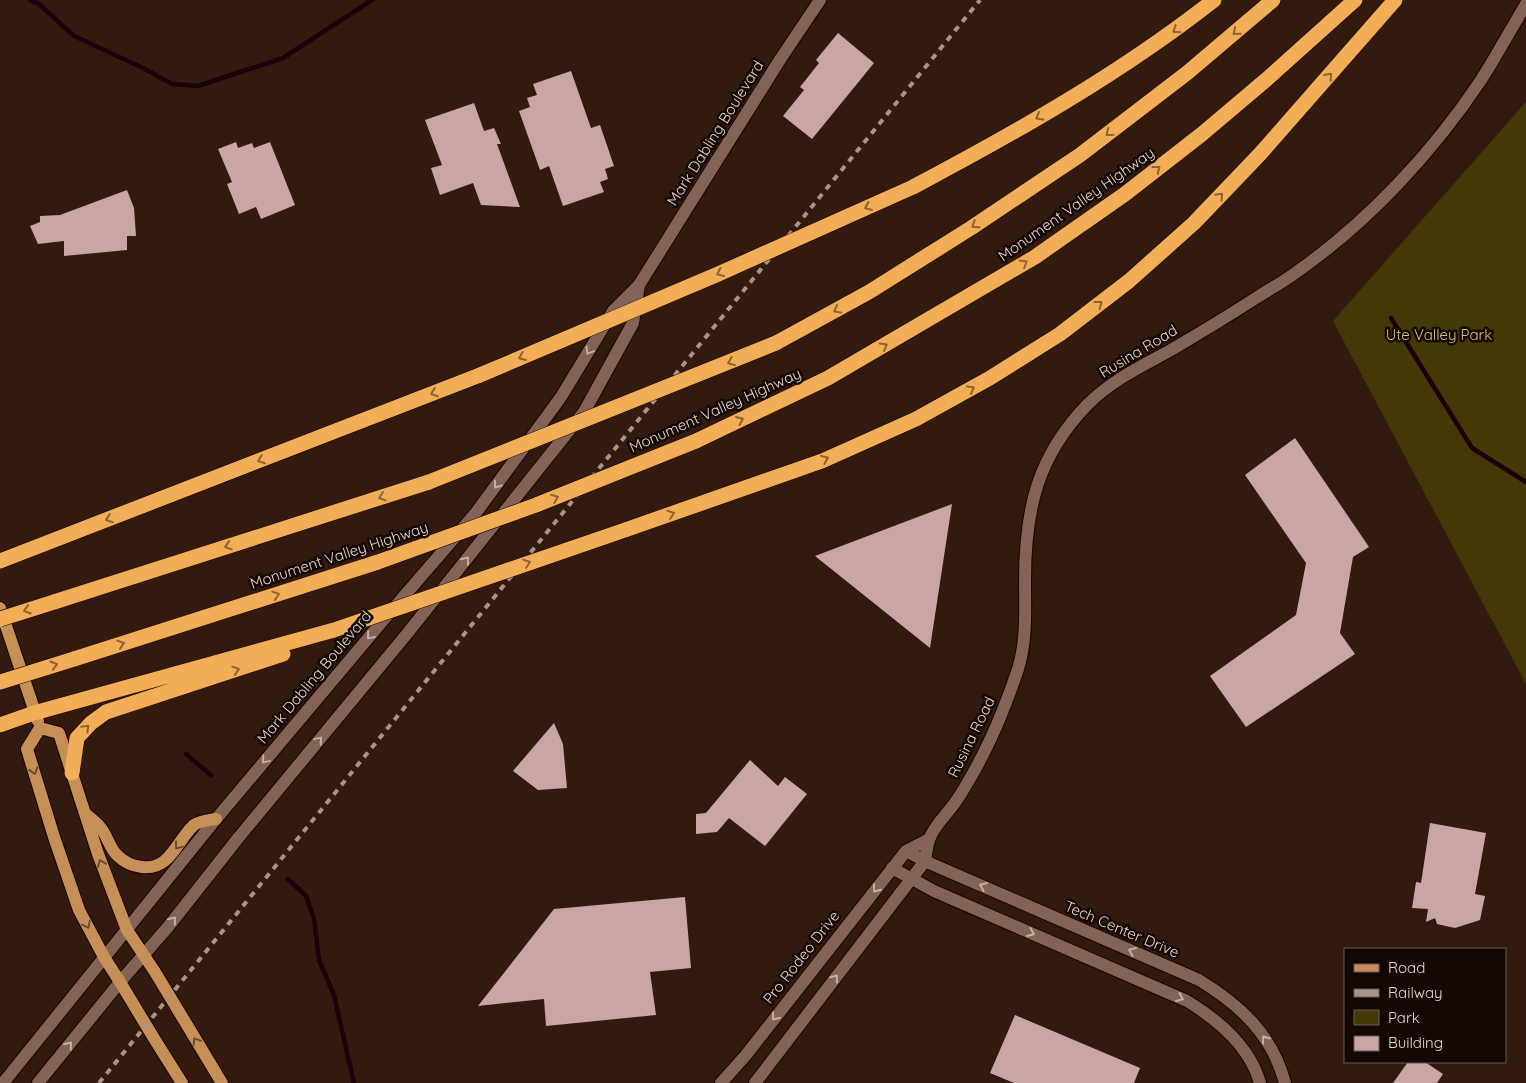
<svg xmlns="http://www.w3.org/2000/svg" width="1526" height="1083" viewBox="0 0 1526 1083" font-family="Quicksand,sans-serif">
	<rect width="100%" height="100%" fill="#331a0f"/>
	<path fill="#443906" d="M1526 102V684L1333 321Z"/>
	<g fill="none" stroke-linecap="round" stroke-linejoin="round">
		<path stroke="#19000a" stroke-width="4.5" d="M30 0 39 4 74 36 143 68 172 84 198 86 283 58 372 0
			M1391 318 1472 448 1526 482
			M186 754 211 775
			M288 879 306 896 314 919 319 960 334 995 354 1083"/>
	</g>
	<path fill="#caa5a5" d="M838 33 874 63 812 139 783 116 804 90 800 87 819 63 816 60Z
		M571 71 591 128 600 125 614 166 605 169 608 179 600 182 604 192 563 206 549 166 540 170 519 111 530 107 527 98 537 95 533 84Z
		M474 103 484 131 494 128 501 144H497L520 207 481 205 473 183 440 195 431 168 442 165 425 120Z
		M236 142 238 148 252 143 254 148 270 142 295 205 261 219 256 207 239 214 227 184 232 182 218 149Z
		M127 190 134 208 136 236H127V250L64 256V241L38 244 30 226 40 222V216L60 215Z
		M1295 438 1369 547 1353 557 1340 633 1355 654 1246 727 1210 676 1296 615 1306 563 1245 475Z
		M952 504 930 648 815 556Z
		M554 723 563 744 567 788 538 790 513 771Z
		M750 760 778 786 785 777 807 794 765 846 729 818 717 832 696 834V814L706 813Z
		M1430 823 1486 833 1475 894 1485 896 1480 920 1455 928 1437 924 1435 918 1426 922 1428 909 1412 908 1416 882 1421 883Z
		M685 897 691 968 650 972 656 1015 546 1026 544 999 478 1006 554 909Z
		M1015 1015 1140 1068 1134 1083H1014L990 1073Z
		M1408 1062H1425L1443 1074 1437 1083H1393Z"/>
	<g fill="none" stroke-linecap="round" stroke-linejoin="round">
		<g stroke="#190400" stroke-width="14">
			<path id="minor" d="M906 851 925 861 943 869 1199 980C1240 1005 1272 1034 1285 1083
				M892 868 934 891 1187 1001C1218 1020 1250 1046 1260 1083
				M3 1083 216 819 386 617 475 514 561 397 613 311 639 285 781 58 820 0
				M38 1083 120 982 168 927 239 837 406 635 584 412 633 323 639 285
				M721 1083 746 1055 906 851 929 839
				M755 1083 925 861C926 854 927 847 929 840 933 827 946 815 954 804 961 795 966 785 972 775 991 742 1006 705 1018 669 1027 640 1025 611 1025 581 1025 510 1037 456 1088 404 1112 380 1142 366 1171 350 1200 333 1228 316 1256 298 1270 289 1285 281 1298 271 1369 221 1433 152 1481 80 1497 55 1511 29 1526 4"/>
		</g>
		<g stroke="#190400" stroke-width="14">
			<path id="major" d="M0 608 38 721
				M40 728 59 733 98 854 127 930 155 972 222 1083
				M40 728 27 749 54 837 79 910 104 957 120 982 155 1040 182 1083
				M86 814C90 818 96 822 100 827 108 836 109 848 118 856 125 863 133 866 142 867 170 871 177 840 194 825 199 821 210 820 216 819"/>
		</g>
		<g stroke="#190400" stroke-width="16">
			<path id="highway" d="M913 187C1017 132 1121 73 1214 0
				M776 343 869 292 971 228 1080 155 1187 73 1273 0
				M696 441 828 378 1035 257 1125 194 1202 134 1267 79 1355 0
				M625 530 822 461 916 419 990 378 1060 334 1129 281 1194 223 1260 154 1395 0
				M0 561 480 375
				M54 602 429 482
				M74 659 378 562
				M0 725 34 713 334 630
				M72 773 77 738 91 723 106 712 283 654"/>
		</g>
		<use href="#minor" stroke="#826356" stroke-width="12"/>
		<use href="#major" stroke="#c58f57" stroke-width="12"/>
		<use href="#highway" stroke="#f2ad57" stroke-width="15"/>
		<path stroke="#a8948b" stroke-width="4" stroke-dasharray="6 6" stroke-linecap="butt" d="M99 1083 980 0"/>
		<g stroke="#190400" stroke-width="16" stroke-linecap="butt">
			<path id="highway-bridge" d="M480 375 716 275 913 187
				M429 482 776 343
				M378 562 536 505 696 441
				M0 619 54 602
				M334 630 625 530
				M0 682 74 659"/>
		</g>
		<use href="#highway-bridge" stroke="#f2ad57" stroke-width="15"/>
	</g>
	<defs><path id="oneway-chevron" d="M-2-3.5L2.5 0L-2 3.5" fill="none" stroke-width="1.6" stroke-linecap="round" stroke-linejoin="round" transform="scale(1.25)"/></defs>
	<g stroke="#8e6332">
		<use href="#oneway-chevron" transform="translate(1176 30) rotate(145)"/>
		<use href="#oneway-chevron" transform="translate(1236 32) rotate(140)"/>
		<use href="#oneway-chevron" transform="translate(1329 76) rotate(-49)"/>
		<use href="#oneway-chevron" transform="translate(1039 117) rotate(150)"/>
		<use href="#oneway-chevron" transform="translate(1109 133) rotate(142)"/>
		<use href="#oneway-chevron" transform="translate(1157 169) rotate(-38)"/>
		<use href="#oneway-chevron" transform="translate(1220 196) rotate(-47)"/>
		<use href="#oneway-chevron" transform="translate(868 207) rotate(156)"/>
		<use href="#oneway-chevron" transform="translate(975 225) rotate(147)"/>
		<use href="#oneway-chevron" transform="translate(1024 263) rotate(-31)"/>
		<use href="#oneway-chevron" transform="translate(720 273) rotate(156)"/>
		<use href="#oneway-chevron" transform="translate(1099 304) rotate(-37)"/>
		<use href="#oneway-chevron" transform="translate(837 310) rotate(151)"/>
		<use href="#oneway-chevron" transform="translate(884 346) rotate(-30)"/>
		<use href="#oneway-chevron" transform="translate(522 357) rotate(157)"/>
		<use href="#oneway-chevron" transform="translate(731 362) rotate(158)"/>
		<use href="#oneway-chevron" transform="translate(971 389) rotate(-29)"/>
		<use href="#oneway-chevron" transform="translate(434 393) rotate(159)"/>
		<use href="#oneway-chevron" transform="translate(740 420) rotate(-25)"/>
		<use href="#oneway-chevron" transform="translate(825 459) rotate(-22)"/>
		<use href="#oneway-chevron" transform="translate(261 460) rotate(159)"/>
		<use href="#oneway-chevron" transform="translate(382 497) rotate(162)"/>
		<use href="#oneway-chevron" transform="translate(555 498) rotate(-22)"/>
		<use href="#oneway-chevron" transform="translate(671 514) rotate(-19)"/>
		<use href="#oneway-chevron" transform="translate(109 519) rotate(159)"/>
		<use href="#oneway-chevron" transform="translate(228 546) rotate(162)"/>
		<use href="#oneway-chevron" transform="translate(527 563) rotate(-19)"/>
		<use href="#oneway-chevron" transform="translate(276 595) rotate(-18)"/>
		<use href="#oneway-chevron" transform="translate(27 610) rotate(163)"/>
		<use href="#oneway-chevron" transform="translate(121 644) rotate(-18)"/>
		<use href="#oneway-chevron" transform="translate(54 665) rotate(-17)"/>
		<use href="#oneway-chevron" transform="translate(236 670) rotate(-18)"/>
		<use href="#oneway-chevron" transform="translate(86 728) rotate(-46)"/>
	</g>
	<g stroke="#c6afa5">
		<use href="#oneway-chevron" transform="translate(589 351) rotate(121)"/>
		<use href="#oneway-chevron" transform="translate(497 485) rotate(126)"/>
		<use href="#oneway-chevron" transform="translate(466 560) rotate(-52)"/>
		<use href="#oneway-chevron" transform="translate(370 636) rotate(130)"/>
		<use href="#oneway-chevron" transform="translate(319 740) rotate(-50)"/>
		<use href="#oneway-chevron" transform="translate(265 760) rotate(130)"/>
		<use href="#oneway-chevron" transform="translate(983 886) rotate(-157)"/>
		<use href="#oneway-chevron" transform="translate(876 889) rotate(128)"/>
		<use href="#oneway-chevron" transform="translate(173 920) rotate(-52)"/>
		<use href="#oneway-chevron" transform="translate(1031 933) rotate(23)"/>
		<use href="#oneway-chevron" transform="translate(1132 951) rotate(-157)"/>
		<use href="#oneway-chevron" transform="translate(835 978) rotate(-53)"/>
		<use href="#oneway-chevron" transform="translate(1180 998) rotate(24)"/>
		<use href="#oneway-chevron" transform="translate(775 1017) rotate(128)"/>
		<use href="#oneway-chevron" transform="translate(1265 1039) rotate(-126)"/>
		<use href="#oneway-chevron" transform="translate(69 1045) rotate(-51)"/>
	</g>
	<g stroke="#6c4c2e">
		<use href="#oneway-chevron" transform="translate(34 771) rotate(73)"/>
		<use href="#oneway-chevron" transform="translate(178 846) rotate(127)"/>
		<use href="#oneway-chevron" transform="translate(101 863) rotate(-112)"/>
		<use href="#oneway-chevron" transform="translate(87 925) rotate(64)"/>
		<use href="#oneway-chevron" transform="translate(196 1041) rotate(-121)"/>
	</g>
	<g text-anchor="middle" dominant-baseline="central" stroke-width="5" stroke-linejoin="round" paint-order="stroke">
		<g font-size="15" fill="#ead8d0" stroke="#130804">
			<text transform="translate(715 133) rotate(-58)">Mark Dabling Boulevard</text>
			<text transform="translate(1076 204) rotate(-35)">Monument Valley Highway</text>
			<text transform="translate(1138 351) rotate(-31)">Rusina Road</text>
			<text transform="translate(715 410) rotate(-24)">Monument Valley Highway</text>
			<text transform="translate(339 555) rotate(-18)">Monument Valley Highway</text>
			<text transform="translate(314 677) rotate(-50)">Mark Dabling Boulevard</text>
			<text transform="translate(971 737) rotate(-64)">Rusina Road</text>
			<text transform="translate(1122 929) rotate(23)">Tech Center Drive</text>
			<text transform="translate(801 957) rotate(-52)">Pro Rodeo Drive</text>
		</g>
		<g font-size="15" fill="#d8c577" stroke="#130804">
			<text x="1439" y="334">Ute Valley Park</text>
		</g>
	</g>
	<rect x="1344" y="948" width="162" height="115" fill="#130804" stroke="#695b56"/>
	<rect x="1354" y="964" width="25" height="8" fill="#c58f57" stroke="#695b56"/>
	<text x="1388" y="973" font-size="15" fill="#ead8d0">Road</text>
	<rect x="1354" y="989" width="25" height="8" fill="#a8948b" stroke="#695b56"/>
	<text x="1388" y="998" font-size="15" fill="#ead8d0">Railway</text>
	<rect x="1354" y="1010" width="25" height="15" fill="#443906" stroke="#695b56"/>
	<text x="1388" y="1023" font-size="15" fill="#ead8d0">Park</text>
	<rect x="1354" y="1036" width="25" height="15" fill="#caa5a5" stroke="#695b56"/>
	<text x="1388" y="1048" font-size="15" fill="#ead8d0">Building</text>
</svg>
